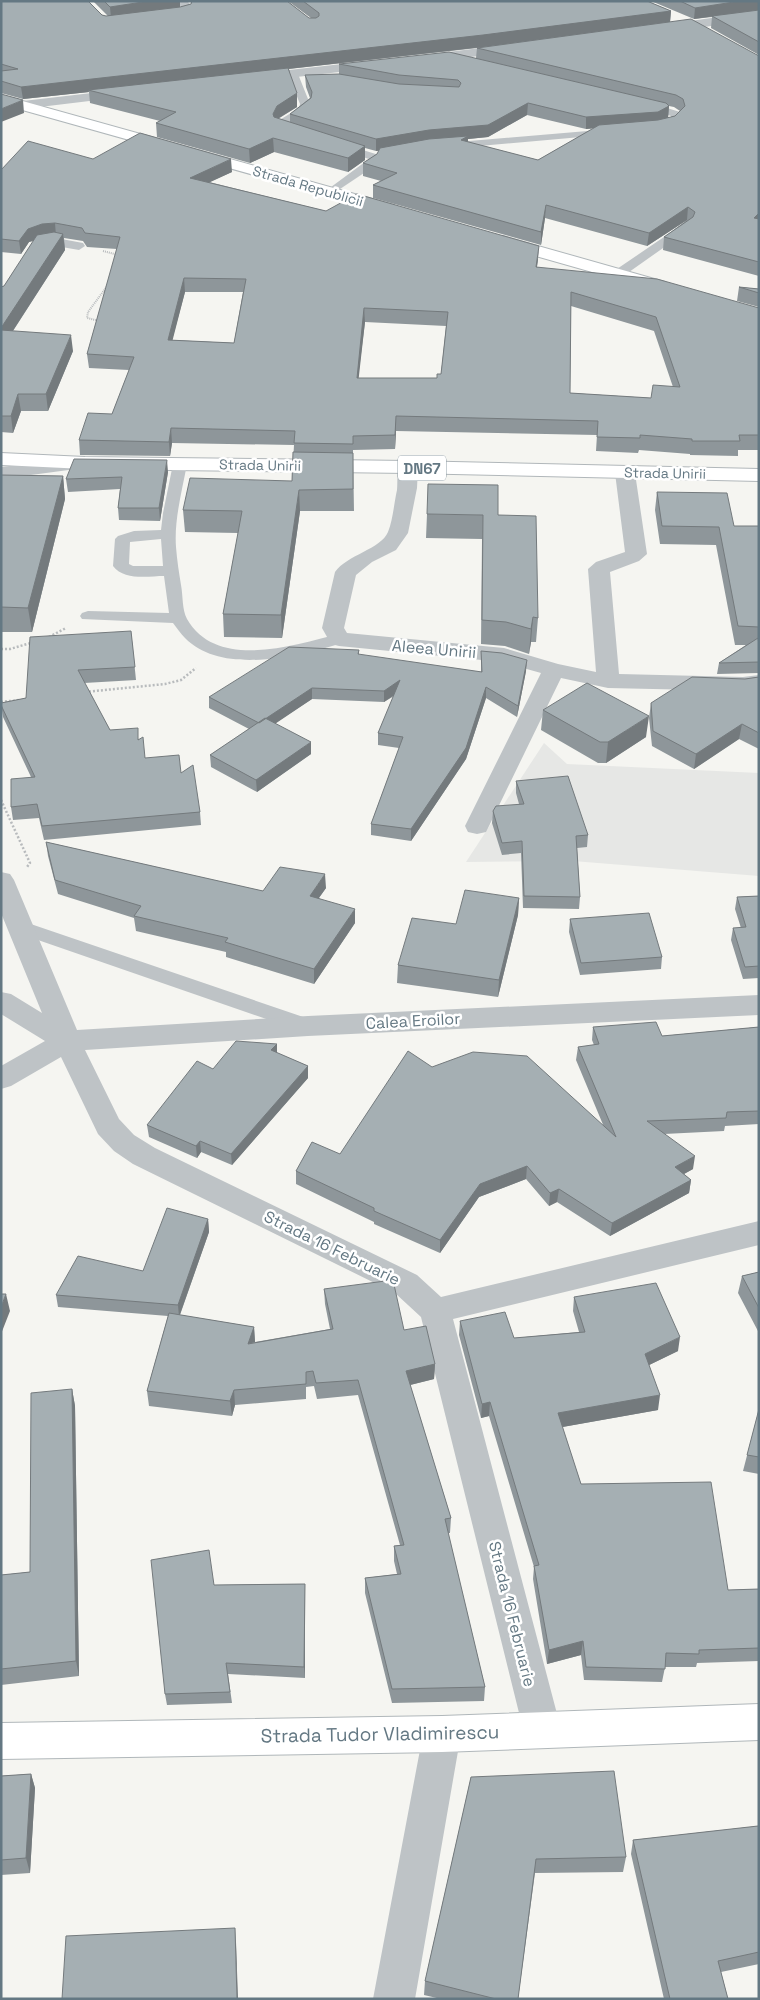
<svg xmlns="http://www.w3.org/2000/svg" width="760" height="2000" viewBox="0 0 760 2000" font-family="'Space Grotesk',sans-serif">
	<rect width="100%" height="100%" fill="#f5f5f1"/>
	<path fill="#e6e7e5" d="M544 743 567 764 759 773V876L573 861 466 862Z"/>
	<g fill="none" stroke-linecap="round" stroke-linejoin="round">
		<g stroke="#b0b7ba" stroke-width="2">
			<path id="secondary" d="M1 95 394 205 396 208 394 211H382L1 104Z
				M503 236 665 282 668 286 665 290 659 291 497 245 495 241 497 237Z
				M759 1704V1740L442 1752 1 1759V1723L442 1716Z"/>
		</g>
		<g stroke="#b1b7ba" stroke-width="2">
			<path id="primary" d="M1 453 85 457 408 461 759 469V481L408 473 85 469 1 465Z"/>
		</g>
		<path stroke="#b8bbbd" stroke-width="2" stroke-dasharray="1 1" stroke-linecap="butt" d="M103 251 118 255
			M100 321 87 318 88 312 108 285"/>
		<path stroke="#b8bbbd" stroke-width="2.5" stroke-dasharray="2 2" stroke-linecap="butt" d="M49 637 66 628
			M1 649H10L34 642
			M85 692 165 684 181 680 196 668
			M1 702 19 700
			M1 800 30 863 27 867"/>
		<path fill="#bec3c6" fill-rule="evenodd" d="M176 1H187L194 8 191 14 167 18V14L184 10Z
			M293 71 298 74 310 104 308 111 287 125 286 126 300 133 299 135 295 136 276 130 275 128 278 121 299 108 300 104 288 74Z
			M644 101 680 112 682 119C675 127 664 132 653 130L652 128 653 126 665 123 671 118V116L640 106 639 104 640 102Z
			M611 129 615 130 616 132 615 134 446 149 440 146 446 143Z
			M340 143 379 155 381 157 376 165 331 195 327 194 325 192 327 190 369 159 336 148 334 146 336 144Z
			M686 222 692 226 690 229 622 277H614L612 274 614 271Z
			M56 238 83 243 85 246 79 250 56 246 37 250 31 246 33 243Z
			M180 460 185 461 187 464C182 491 174 520 176 547 177 560 179 573 181 585 183 595 182 610 187 619 217 671 294 645 339 634L345 636 347 639 345 642C301 656 222 676 185 638 181 634 177 628 173 623L82 619 80 616 82 613 88 611 169 613 164 576C149 576 124 581 113 566L115 539 118 536 134 531 161 530 163 513 173 464 175 461ZM161 539 163 566H133L129 564 130 542Z
			M19 920 315 1021 318 1026 315 1031 308 1033 301 1031 12 931 9 926 12 921Z"/>
		<path fill="#bec3c6" fill-rule="evenodd" d="M759 11V19L663 33 656 29 663 25Z
			M513 44 520 48 518 51 424 63 417 59 424 55Z
			M377 60 384 64 382 67 253 82 248 81 246 78 248 75 253 74Z
			M126 89 131 90 133 93 131 96 23 109 18 108 16 105 18 102 23 101Z
			M84 457 91 459 94 463 91 467 1 479V467Z
			M408 461 415 463 418 467 417 488 408 533 396 550 372 562 356 575 344 628 347 633 504 648 558 664 596 672 588 569 596 562 625 552 615 473 618 469 625 467 632 469 635 473 647 554 639 561 610 572 619 674 743 677 759 675V689L743 691 608 688 561 678 489 826 486 832 477 834 468 832 465 826 541 673 502 662 339 646 331 644 322 628 335 572C347 555 381 549 388 532 393 520 394 503 397 490 398 481 396 470 401 463Z
			M1 872 10 874 14 880 77 1030 308 1016 759 995V1015L308 1036 85 1050 119 1119 134 1135 155 1148 417 1275 441 1297 759 1221V1245L453 1319 561 1729 555 1742 542 1747 529 1742 523 1729 421 1317 395 1293 133 1164 114 1151 98 1134 61 1057 11 1086 1 1089V1066L45 1041 1 1014V992L11 994 42 1013 1 913Z
			M442 1716 455 1721 461 1734 415 1999H373L423 1734 429 1721Z"/>
		<use href="#secondary" fill="#fff" fill-rule="evenodd"/>
		<use href="#primary" fill="#fff" fill-rule="evenodd"/>
	</g>
	<path fill="#8e969a" fill-rule="evenodd" d="M1 1 102 15 106 16H108L93 1H180V7L191 4V3L190 1H287L309 18H311L288 1H647L671 11 670 22 759 56V276L663 250 664 237 687 220 647 246 545 218 541 245 373 198V185L381 181 363 176V163L377 154 379 151H376L365 148V160L348 172 274 152 250 163 157 137 156 123 160 121 90 103 89 92 23 99 1 93ZM477 48 476 58 339 64V74L305 75 306 87 310 98 290 114V122L278 119 297 107 289 69ZM669 106 674 107 680 111 675 116 668 118ZM527 115 586 129 594 128 538 160 468 142V139L488 137Z
		M651 1H759V55L711 28 712 17 694 19Z
		M93 159 232 172 209 182 326 211 538 259 537 267 759 308V450H738V456L690 455V454L639 450 638 453 596 451 597 435 396 431 395 449 353 450 354 511H300L282 638 224 637 223 614 238 533 185 532 183 510 292 481 294 445 172 443 170 456 80 455 79 440 112 414 129 370 89 368 87 354 117 249 87 247 83 241 64 238 65 250 13 331 73 351 48 411H21L13 433 1 432V287L4 286 34 241 29 242 21 254 1 252V170ZM185 292H243L234 343 172 340ZM571 306 654 331 673 387 651 398 570 393ZM365 322 446 326 441 374 437 378H358Z
		M739 287 759 289V307L737 301Z
		M168 472 160 521 119 520 118 508 120 489 68 492 66 479Z
		M1 475 63 476 65 499 32 632H1Z
		M657 492 734 526H759V673L717 674 719 663 746 645H735L716 545 660 544 655 510Z
		M427 514 498 515 538 618 536 642H531L529 654 505 646 481 644 482 539 426 538Z
		M131 631 136 680 84 683 110 730 139 739 145 758 181 773 200 812 201 825 44 840 39 818 13 820 11 807 31 777 3 717 1 703 26 698Z
		M359 650V655L481 672V651L526 671 517 717 486 698 466 759 411 841 371 835V824L399 748 378 745V733L394 696 384 702 312 699 275 723 311 754 257 792 211 767 210 755 249 729 209 708V697Z
		M759 677V749L739 739 694 769 652 746 649 718 651 703 745 679Z
		M543 710 646 737 606 763H598L541 730Z
		M516 781 588 835 587 847 577 848 580 897 579 909 523 908 521 853 502 855 492 823 493 811 519 804 516 793Z
		M46 842 263 891 326 888 319 898 355 923 314 984 226 957V952L136 931 134 918 58 894 48 856Z
		M759 896V978L743 979 731 940 733 928H741L735 909 737 897Z
		M519 898 518 915 498 997 397 983 398 965 456 924Z
		M570 919 662 957 661 969 580 975 569 932Z
		M593 1027 662 1036 759 1027V1124L725 1126 724 1131 664 1134 693 1169 684 1174 691 1180 689 1193 610 1236 557 1202 549 1206 526 1179 479 1197 440 1253 374 1224V1222L296 1184V1171L340 1154 432 1067 604 1127 576 1060 578 1047 594 1045 592 1040Z
		M277 1044V1053L308 1066V1078L232 1165 201 1152 197 1158 149 1137 147 1125 213 1069Z
		M208 1219 209 1232 180 1315 254 1327 255 1342 330 1329 325 1304 324 1289 404 1330 435 1364 434 1379 410 1385 451 1518 450 1533H448L485 1687 484 1701 392 1703 365 1593V1578L397 1574 394 1561V1546L400 1545 358 1395 317 1399 314 1386 306 1387V1399L235 1405 232 1416 149 1406 147 1391 168 1316 58 1307 56 1295 143 1271Z
		M759 1272V1333L738 1293 742 1276Z
		M574 1297 678 1351 649 1365 658 1410 562 1427 581 1484 728 1590 759 1589V1661L697 1663 696 1667H665L662 1682 584 1680 581 1655 547 1664 533 1579 534 1567 489 1416 481 1418 459 1335 460 1321 514 1338 579 1332 573 1311Z
		M72 1389 75 1406 79 1676 1 1685V1575L30 1572Z
		M759 1409V1474L743 1471Z
		M305 1584V1678L228 1674 232 1703 167 1705 165 1694 214 1585Z
		M31 1774 35 1788 30 1873 1 1875V1776Z
		M471 1777 626 1857 623 1872 535 1873 518 1999H441L424 1995 425 1981Z
		M759 1826V1964L721 1972 728 1999H664L631 1854 633 1840Z"/>
	<path fill="#747a7d" d="M149 1H180V9L111 18 110 7Z
		M740 1H759V10L694 19 695 8Z
		M671 11 670 22 483 47 93 91 88 90 89 92 23 99 21 87Z
		M297 93V107L277 119 273 127V114L277 106Z
		M23 100 24 113 1 122V109Z
		M528 103 527 115 488 137 468 139V149L429 142 376 151V139Z
		M669 106 668 118 657 123 586 129V117Z
		M273 138 274 152 250 163 249 149Z
		M365 146V160L348 172V158Z
		M231 159 232 172 191 191 190 178Z
		M546 205 545 218 541 245V232Z
		M688 207 687 220 647 246 649 233Z
		M759 213V225L754 218Z
		M55 223 56 236 43 237 29 242 21 254 19 241 28 229 42 224Z
		M63 234 65 250 3 346 1 328Z
		M539 246 538 259 535 280 536 267Z
		M184 278 185 292 169 354 168 340Z
		M364 308 365 322 357 393V378Z
		M71 335 73 351 48 411 46 394Z
		M18 394 21 411 13 433 11 416Z
		M396 416V431L395 449V435Z
		M171 428 172 443 170 456 169 442Z
		M167 460 168 472 160 521 159 508Z
		M63 476 65 499 32 632 28 608Z
		M299 490 300 511 282 638 281 615Z
		M533 617 531 642 529 654 531 629Z
		M527 660 526 671 517 717 518 706Z
		M400 680V691L384 702V691Z
		M486 687V698L466 759 411 841V829Z
		M312 688V699L260 734 259 723Z
		M649 716 646 737 606 763 608 742Z
		M742 724 739 739 694 769 696 754Z
		M311 742V754L257 792 256 780Z
		M325 874 326 888 310 910V896Z
		M519 898 518 915 498 997 499 980Z
		M355 909V923L314 984V969Z
		M277 1044V1055L271 1050Z
		M308 1066V1078L232 1165 231 1154Z
		M200 1141 201 1152 197 1158 196 1146Z
		M695 1156 693 1169 673 1180 675 1167Z
		M527 1166 526 1179 479 1197 440 1253V1240L480 1184Z
		M691 1180 689 1193 610 1236 612 1223Z
		M559 1189 557 1202 549 1206 550 1193Z
		M208 1219 209 1232 179 1317 178 1305Z
		M6 1294 10 1311 1 1334V1307Z
		M254 1327 255 1342 248 1344Z
		M680 1337 678 1351 643 1368 645 1354Z
		M435 1364 434 1379 406 1386V1371Z
		M72 1389 75 1406 79 1676 76 1661Z
		M234 1390 235 1405 232 1416 230 1401Z
		M660 1395 658 1410 557 1428 558 1413Z
		M490 1402 489 1416 481 1418 482 1404Z
		M305 1584V1678L304 1667Z
		M583 1641 581 1655 547 1664 549 1650Z
		M31 1774 35 1788 30 1873 26 1858Z
		M235 1928 236 1942 238 1999H237Z"/>
	<path fill="#a5afb3" stroke="#747a7d" fill-rule="evenodd" d="M1 1H88L102 15 106 16 180 7 191 4 192 1H287L309 18H316L319 16V13L303 1H647L671 11 483 35 21 87 1 81V71L18 69 1 64Z
		M104 1H149L110 7Z
		M680 1H740L695 8Z
		M759 10V42L712 16Z
		M691 19 759 56V213L754 218 759 219V262L664 237 693 217 695 212 688 207 649 233 546 205 541 232 373 185 397 173 363 163 377 154 380 148 429 139 468 136 461 140 538 160 599 125 658 120 675 116 685 106 683 99 676 95 477 48Z
		M449 52 666 103 669 106 658 112 586 117 528 103 488 125 429 130 376 139 290 114 311 98 312 92 305 75 339 74 399 84 459 87 461 83 458 80 399 75 339 64Z
		M288 68 297 93 277 106 273 114 274 117 365 146 348 158 273 138 249 149 156 123 176 112 88 90Z
		M1 94 23 100 1 109Z
		M140 133 231 159 190 178 326 211 357 194 539 246 536 267 657 279 759 308V435H739L740 441H692V439L640 435V438L597 437 598 421 396 416 395 435 353 436V444L294 443 295 431 171 428 169 442 79 440 88 413 112 414 134 357 87 354 120 237 85 233 82 228 55 223 42 224 28 229 19 241 1 239V170L28 141 93 159ZM184 278 246 279 234 343 168 340ZM571 292 656 317 680 387 653 385 651 398 570 393ZM364 308 448 312 441 374H437V378H357Z
		M54 232 63 234 1 328V287L4 286 37 235Z
		M739 287 759 289V293Z
		M1 330 71 335 46 394H18L11 416H1Z
		M293 452 353 453V489L299 490 281 615 223 614 242 511 183 510 190 478 292 481Z
		M74 459 167 460 159 508H118L122 477 66 479Z
		M1 475 63 476 28 608 1 607Z
		M428 484 498 485V515L536 516 538 618 533 617 531 629 506 622 482 620 483 515 427 514Z
		M657 492 727 493 734 526H759V627L738 626 719 527 662 526Z
		M131 631 135 667 78 670 110 730 138 728V740L143 737 145 758 179 755 181 773 193 765 200 812 42 826 37 804 11 807V779L35 777 1 705V703L26 698 30 637Z
		M758 638 759 645V662L719 663Z
		M289 647 359 650 358 654 482 672 481 651 502 653 527 660 518 706 486 687 466 748 411 829 371 824 403 737 378 733 400 680 384 691 312 688 259 723 209 697Z
		M692 677 745 679 759 677V733L742 724 696 754 653 731 651 703Z
		M587 683 649 716 608 742H600L543 710Z
		M265 718 311 742 256 780 210 755Z
		M568 776 588 835 576 836 580 897 524 896 522 841 502 843 493 811 496 806 524 804 516 781Z
		M46 842 263 891 280 867 325 874 310 896 355 909 314 969 225 942 228 938 134 916 141 906 55 880Z
		M465 890 519 898 499 980 398 965 412 918 456 924Z
		M759 896V966L745 967 733 928 746 927 737 897Z
		M649 913 662 957 581 963 570 919Z
		M656 1022 662 1036 759 1027V1111L727 1112 726 1118 647 1121 695 1156 675 1167 691 1180 612 1223 559 1189 550 1193 527 1166 480 1184 440 1240 374 1211V1208L296 1171 312 1142 340 1154 408 1051 432 1067 473 1052 527 1056 616 1137 578 1047 599 1044 593 1027Z
		M236 1041 277 1044 271 1050 308 1066 231 1154 200 1141 196 1146 147 1125 197 1061 213 1069Z
		M167 1208 208 1219 178 1305 56 1295 78 1256 143 1271Z
		M759 1272V1308L742 1276Z
		M393 1280 404 1330 426 1326 435 1364 406 1371 451 1518 445 1519 485 1687 392 1689 365 1578 401 1574 394 1546 404 1545 358 1380 316 1383 313 1371 306 1372V1384L234 1390 230 1401 147 1391 169 1313 254 1327 248 1344 333 1329 324 1289Z
		M656 1283 680 1337 645 1354 660 1395 558 1413 581 1484 711 1482 728 1590 759 1589V1648L699 1650V1654L666 1653 665 1669 586 1667 583 1641 549 1650 534 1566 539 1565 490 1402 482 1404 460 1321 505 1312 514 1338 585 1332 574 1297Z
		M1 1294H6L1 1307Z
		M72 1389 76 1661 1 1669V1575L30 1572 31 1393Z
		M759 1409V1457L747 1455Z
		M209 1550 214 1585 305 1584 304 1667 226 1663 230 1692 165 1694 151 1560Z
		M614 1771 626 1857 536 1859 518 1999H496L425 1981 471 1777Z
		M31 1774 26 1858 1 1860V1776Z
		M758 1826H759V1952L718 1961 728 1999H670L633 1840Z
		M235 1928 237 1999H62L66 1936Z"/>
	<g text-anchor="middle" dominant-baseline="central" stroke-width="5" stroke-linejoin="round" paint-order="stroke">
		<g font-size="14" fill="#647883" stroke="#fff">
			<text transform="translate(308 186) rotate(16)">Strada Republicii</text>
			<text transform="translate(260 465) rotate(1)">Strada Unirii</text>
			<text transform="translate(665 473) rotate(1)">Strada Unirii</text>
		</g>
		<rect fill="#fff" stroke="#92a0a8" stroke-width="1" x="398" y="455.5" width="48" height="25" rx="4"/>
		<g font-size="15" font-weight="bold" fill="#647883">
			<text x="422" y="468">DN67</text>
		</g>
		<g font-size="16" fill="#647883" stroke="#fff">
			<text transform="translate(434 649) rotate(5)">Aleea Unirii</text>
			<text transform="translate(413 1021) rotate(-3)">Calea Eroilor</text>
			<text transform="translate(332 1248) rotate(26)">Strada 16 Februarie</text>
			<text transform="translate(512 1614) rotate(76)">Strada 16 Februarie</text>
		</g>
		<g font-size="19" fill="#647883" stroke="#fff">
			<text transform="translate(380 1734) rotate(-1)">Strada Tudor Vladimirescu</text>
		</g>
	</g>
	<rect width="760" height="2000" fill="none" stroke="#647883" stroke-width="5"/>
</svg>
